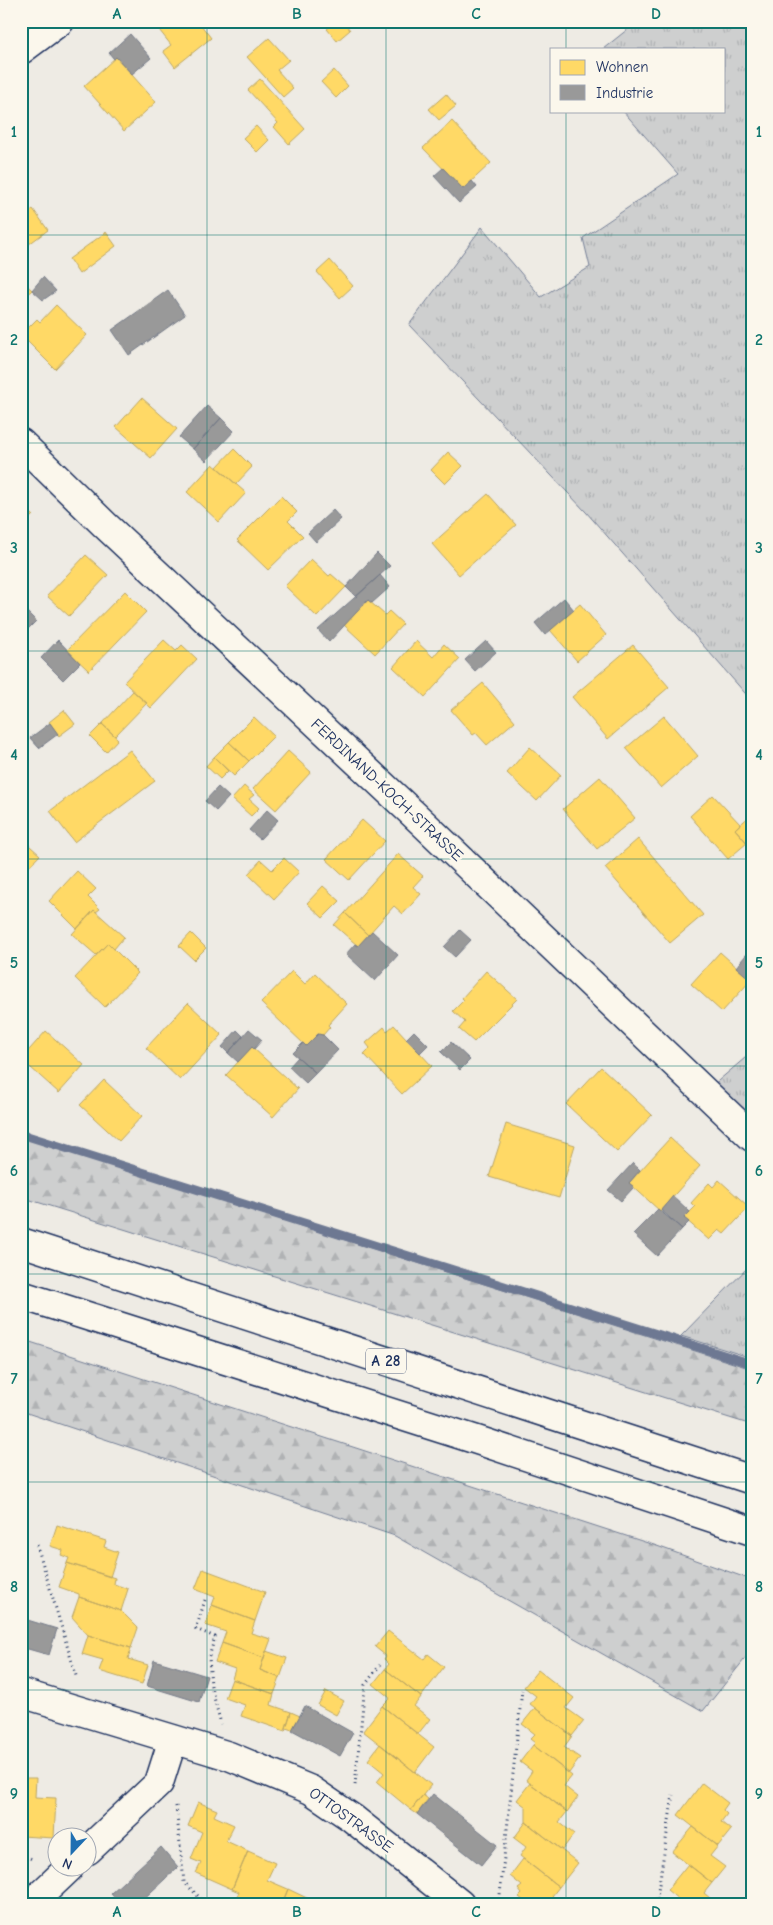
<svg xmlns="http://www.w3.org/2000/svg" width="773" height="1925" viewBox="0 0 773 1925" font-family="'Comic Neue',sans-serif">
	<defs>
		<pattern id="forest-firs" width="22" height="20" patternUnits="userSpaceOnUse" patternTransform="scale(1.25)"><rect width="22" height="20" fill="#cecfcf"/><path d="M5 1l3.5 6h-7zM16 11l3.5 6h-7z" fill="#b0b2b4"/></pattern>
		<pattern id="park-tufts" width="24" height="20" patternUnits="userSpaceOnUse" patternTransform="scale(1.25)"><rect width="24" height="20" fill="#cecfcf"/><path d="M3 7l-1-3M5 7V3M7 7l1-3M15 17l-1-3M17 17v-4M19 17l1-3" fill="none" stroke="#b0b2b4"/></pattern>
	</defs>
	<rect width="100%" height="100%" fill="#eeebe4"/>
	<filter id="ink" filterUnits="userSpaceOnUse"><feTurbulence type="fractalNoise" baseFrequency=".02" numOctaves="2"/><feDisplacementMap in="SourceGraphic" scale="10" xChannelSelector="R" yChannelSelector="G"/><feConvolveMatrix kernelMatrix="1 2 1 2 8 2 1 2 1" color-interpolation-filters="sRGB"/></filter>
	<g filter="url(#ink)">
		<path fill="url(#forest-firs)" stroke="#747f96" d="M21 1137 752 1369V1425L21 1197Z
			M21 1339 657 1546 752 1580V1650L703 1711 395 1536 21 1411Z"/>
		<path fill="url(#park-tufts)" stroke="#747f96" d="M638 21H752V701L586 512 409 325 482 227 541 297 590 267 583 238 678 174 623 111H724V49H603Z
			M752 1052V1137L705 1092Z
			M752 1263V1358L681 1336Z"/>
		<path fill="#ffd966" stroke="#bba664" d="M152 21H198L211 38 175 67 163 51 171 45Z
			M336 21H343L350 30 337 41 327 29Z
			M269 38 289 60 277 70 293 88 283 97 247 57Z
			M116 57 156 102 124 131 84 86Z
			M334 70 348 86 336 98 321 82Z
			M260 79 305 129 289 144 274 127 278 123 248 90Z
			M446 94 456 106 439 120 429 109Z
			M452 121 491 163 463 189 423 148Z
			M256 126 269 140 257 152 243 138Z
			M33 209 48 230 21 250V218Z
			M106 232 116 246 79 274 69 259Z
			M330 260 353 286 340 298 317 272Z
			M21 280 32 290 21 300Z
			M56 305 87 335 55 369 21 335 37 319 40 322Z
			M142 398 177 429 151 458 116 427Z
			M234 449 252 467 236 484 217 467Z
			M448 452 463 466 445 484 431 470Z
			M213 464 246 493 219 522 187 492Z
			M488 494 516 525 459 575 432 544Z
			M281 496 297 512 288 521 303 536 268 570 237 540Z
			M21 505 33 515 21 527Z
			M86 555 108 575 69 616 47 596Z
			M311 559 329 576 331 574 346 587 317 617 285 586Z
			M125 591 146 612 89 671 67 650Z
			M368 600 385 615 389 611 403 624 375 654 344 625Z
			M580 604 606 635 577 661 550 630Z
			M164 640 176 651 182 645 197 659 151 708 124 682Z
			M416 641 433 657 444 644 460 659 425 697 393 667Z
			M633 645 669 687 608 739 572 697Z
			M483 683 515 721 487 745 476 733 473 735 451 710Z
			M133 691 147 703 115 736 102 724Z
			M64 710 75 724 59 736 49 722Z
			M664 716 698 756 661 788 626 748Z
			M254 717 274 736 249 761 229 742Z
			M102 724 118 739 106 752 90 736Z
			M229 742 249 761 234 776 214 757Z
			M530 747 561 775 537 801 507 773Z
			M130 750 155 781 74 842 50 811Z
			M288 751 311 772 276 810 253 789Z
			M214 757 228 771 220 779 206 766Z
			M600 777 635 818 597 849 563 809Z
			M244 786 254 795 249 799 259 808 251 816 232 799Z
			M713 795 740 824 735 829 747 843 728 859 690 816Z
			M752 814V848L735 829Z
			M362 820 385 841 349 880 326 859Z
			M21 838 40 855 21 875Z
			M638 839 703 915 670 943 605 868Z
			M398 854 423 876 413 887 421 894 403 914 394 906 368 935 345 913Z
			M284 858 299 872 274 899 248 874 261 860 272 870Z
			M77 871 96 889 88 897 100 909 96 912 94 910 77 929 49 901Z
			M323 886 340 901 323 918 307 903Z
			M94 910 124 937 114 949 108 943 96 955 72 934Z
			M345 913 368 935 358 946 334 925Z
			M191 933 206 948 194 960 179 946Z
			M108 943 138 973 105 1007 75 978Z
			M720 952 751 980 722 1012 691 984Z
			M292 971 305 984 315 973 347 1004 328 1025 330 1027 323 1035 318 1034 306 1046 261 1003Z
			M486 971 517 999 474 1042 459 1029 465 1022 453 1011 464 1000 462 998Z
			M188 1003 222 1035 180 1080 146 1048Z
			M394 1025 432 1066 402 1094 364 1054 370 1048 366 1043 384 1027 387 1031Z
			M46 1031 84 1065 59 1093 21 1059Z
			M252 1047 298 1089 273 1117 226 1075Z
			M601 1067 652 1115 617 1152 566 1104Z
			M104 1080 142 1116 119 1141 80 1105Z
			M506 1124 575 1145 559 1198 489 1177Z
			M670 1138 700 1166 660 1211 629 1183Z
			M719 1180 749 1207 724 1234 719 1230 709 1240 684 1218 695 1207 691 1203 709 1183 713 1187Z
			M57 1525 106 1541 104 1547 118 1552 110 1577 67 1563 69 1558 61 1555 63 1550 50 1546Z
			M67 1563 115 1578 114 1584 128 1589 121 1611 79 1597V1594L59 1587Z
			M203 1569 265 1592 255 1621 212 1605 215 1597 195 1589Z
			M79 1597 121 1611 138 1628 131 1648 88 1635 72 1617Z
			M212 1605 255 1621 251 1633 271 1639 264 1658 222 1643 226 1632 205 1625Z
			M388 1631 424 1659 428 1654 444 1667 421 1697 385 1669 389 1664 384 1659 386 1656 375 1647Z
			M88 1635 131 1648 128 1659 148 1665 142 1684 99 1671 103 1660 82 1654Z
			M222 1643 264 1658 260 1670 280 1678 274 1694 232 1679 235 1669 215 1662Z
			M266 1651 287 1658 280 1678 260 1670Z
			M385 1669 421 1697 414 1706 430 1719 418 1734 382 1706 390 1698 373 1684Z
			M538 1670 574 1698 566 1708 584 1721 572 1736 530 1704 536 1696 524 1687Z
			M232 1679 274 1694 271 1705 291 1712 285 1731 241 1716 245 1705 225 1698Z
			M326 1691 344 1701 336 1715 318 1705Z
			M382 1706 434 1747 415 1772 363 1731Z
			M535 1708 572 1736 564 1747 580 1758 569 1773 533 1745 535 1743 530 1739 535 1734 522 1724Z
			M291 1712 300 1716 292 1730 286 1728Z
			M380 1744 431 1785 411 1810 377 1782 384 1773 368 1760Z
			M533 1745 572 1776 564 1786 578 1797 567 1812 526 1780 532 1771 520 1762Z
			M21 1778H36L35 1797 56 1798 54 1838 21 1836Z
			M530 1783 567 1812 559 1822 574 1834 562 1850 526 1822V1807L517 1800Z
			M702 1783 728 1803 723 1810 727 1814 721 1822 731 1830 718 1846 678 1815Z
			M423 1795 428 1799 417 1814 411 1810Z
			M198 1802 217 1810 214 1816 234 1825 226 1841 248 1851 232 1889 196 1873 201 1863 191 1859 202 1832 188 1826Z
			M526 1822 578 1863 559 1887 520 1856 526 1847 514 1838Z
			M693 1827 718 1846 710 1856 725 1867 712 1883 672 1852Z
			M248 1851 275 1863 267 1880 288 1889 282 1904H240L241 1900 236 1898 239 1892 232 1889Z
			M523 1859 559 1887 552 1896 562 1904H528L519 1897 522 1894 518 1889 522 1886 510 1876Z
			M688 1864 712 1883 704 1893 717 1904H684L667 1890Z
			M288 1889 311 1900 309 1904H282Z"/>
		<path fill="#999" stroke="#737987" d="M130 34 151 58 132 74 116 57 114 59 109 53Z
			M443 168 463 189 472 181 477 187 459 203 434 176Z
			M43 277 56 291 43 300 32 290Z
			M168 290 185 315 129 355 112 330Z
			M207 406 221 418 193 449 179 437Z
			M221 418 234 431 206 461 193 449Z
			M333 510 341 519 316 542 308 533Z
			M377 553 390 566 356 597 346 587Z
			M380 575 390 587 372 603 368 600 329 642 318 630Z
			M564 598 574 610 545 635 535 623Z
			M21 606 36 621 21 636Z
			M58 640 80 663 63 680 41 658Z
			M486 641 496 652 475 671 465 660Z
			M50 723 58 734 39 748 30 738Z
			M218 787 229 797 216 811 205 801Z
			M267 810 278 820 260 839 249 830Z
			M460 930 471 940 455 957 444 947Z
			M372 931 398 955 375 981 346 954 355 944 358 946Z
			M751 949H752V986L748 983 751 980 736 967Z
			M249 1029 262 1040 254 1049 252 1047 238 1062 228 1053Z
			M237 1030 243 1036 228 1053 222 1047Z
			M414 1031 428 1045 420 1053 406 1039Z
			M318 1034 323 1035 338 1050 316 1073 293 1053 303 1043 306 1046Z
			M451 1042 470 1060 460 1070 441 1052Z
			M298 1057 316 1073 306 1083 289 1067Z
			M633 1163 640 1170 629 1183 634 1187 621 1201 608 1190Z
			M673 1196 690 1212 684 1218 689 1222 682 1229 661 1210Z
			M658 1209 682 1229 657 1256 633 1234Z
			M21 1618 57 1629 49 1655 21 1647Z
			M154 1660 207 1676 199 1702 147 1686Z
			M305 1706 353 1733 340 1756 292 1730Z
			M433 1794 497 1845 481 1865 417 1814Z
			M161 1847 178 1867 138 1904H121L111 1893Z"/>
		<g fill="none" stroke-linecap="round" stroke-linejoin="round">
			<path stroke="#6d7892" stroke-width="9" d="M21 1134 752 1364"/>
			<g stroke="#1b2f5e" stroke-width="31">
				<path id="minor" d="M21 50 60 21
					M21 443 105 525 424 824 752 1137
					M21 1693 229 1756 311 1790 352 1818 460 1904
					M88 1850 159 1783 173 1739
					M31 1904 69 1868"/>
			</g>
			<g stroke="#1b2f5e" stroke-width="31">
				<path id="highway" d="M21 1242 752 1480
					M21 1295 477 1440 752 1531"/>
			</g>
			<path stroke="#1b2f5e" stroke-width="3" stroke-dasharray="1 4" stroke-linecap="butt" d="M37 1545 77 1679
				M205 1600 196 1629 215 1637 209 1657 211 1686 221 1724
				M355 1785 365 1685 380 1665
				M176 1806 184 1882 206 1904
				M21 1854 34 1860
				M499 1904 522 1690
				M656 1904 673 1795"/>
			<use href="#minor" stroke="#fbf7ec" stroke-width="28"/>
			<use href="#highway" stroke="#fbf7ec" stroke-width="28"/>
		</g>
	</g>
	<path fill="none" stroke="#0f766e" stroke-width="1" stroke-opacity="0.55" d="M207 21V1904M386 21V1904M566 21V49M566 111V1904M21 235H752M21 443H752M21 651H752M21 859H752M21 1066H752M21 1274H752M21 1482H752M21 1690H752"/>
	<g text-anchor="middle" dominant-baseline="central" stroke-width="5" stroke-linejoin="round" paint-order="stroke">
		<rect fill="#fbf7ec" stroke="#5e6b89" stroke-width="1" x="366" y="1348.5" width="40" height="25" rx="4"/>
		<g font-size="15" font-weight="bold" fill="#1b2f5e">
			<text x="386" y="1361">A 28</text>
		</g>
		<g font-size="16" fill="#1b2f5e" stroke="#fbf7ec">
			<text transform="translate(387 790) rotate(43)">FERDINAND-KOCH-STRASSE</text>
			<text transform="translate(351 1820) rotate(36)">OTTOSTRASSE</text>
		</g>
	</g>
	<rect width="773" height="1925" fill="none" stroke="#fbf7ec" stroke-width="55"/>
	<rect x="550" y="48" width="175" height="65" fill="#fbf7ec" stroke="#a1a7b3"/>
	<rect x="560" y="60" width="25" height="15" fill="#ffd966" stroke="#a1a7b3"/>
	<text x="596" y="72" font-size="15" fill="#1b2f5e">Wohnen</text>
	<rect x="560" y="85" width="25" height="15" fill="#999999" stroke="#a1a7b3"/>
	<text x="596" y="98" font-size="15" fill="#1b2f5e">Industrie</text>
	<g transform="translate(72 1852) rotate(202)"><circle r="24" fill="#fbf7ec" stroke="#a1a7b3"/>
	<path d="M0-4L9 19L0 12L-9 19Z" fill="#1f6fb2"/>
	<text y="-8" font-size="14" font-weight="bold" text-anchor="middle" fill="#1b2f5e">N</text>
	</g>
	<rect x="28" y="28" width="718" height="1870" fill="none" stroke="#0f766e" stroke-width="2"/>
	<g font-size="16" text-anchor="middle" font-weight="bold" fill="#0f766e">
		<text x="117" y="19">A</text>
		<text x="297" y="19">B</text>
		<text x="476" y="19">C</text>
		<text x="656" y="19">D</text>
		<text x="14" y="137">1</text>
		<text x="759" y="137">1</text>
		<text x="14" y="345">2</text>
		<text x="759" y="345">2</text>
		<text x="14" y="553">3</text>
		<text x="759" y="553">3</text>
		<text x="14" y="760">4</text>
		<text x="759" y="760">4</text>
		<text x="14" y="968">5</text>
		<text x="759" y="968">5</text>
		<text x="14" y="1176">6</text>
		<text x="759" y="1176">6</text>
		<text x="14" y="1384">7</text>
		<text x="759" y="1384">7</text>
		<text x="14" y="1592">8</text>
		<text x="759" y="1592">8</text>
		<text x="14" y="1799">9</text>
		<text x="759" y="1799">9</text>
		<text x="117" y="1917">A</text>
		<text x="297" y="1917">B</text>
		<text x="476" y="1917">C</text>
		<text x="656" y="1917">D</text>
	</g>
</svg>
